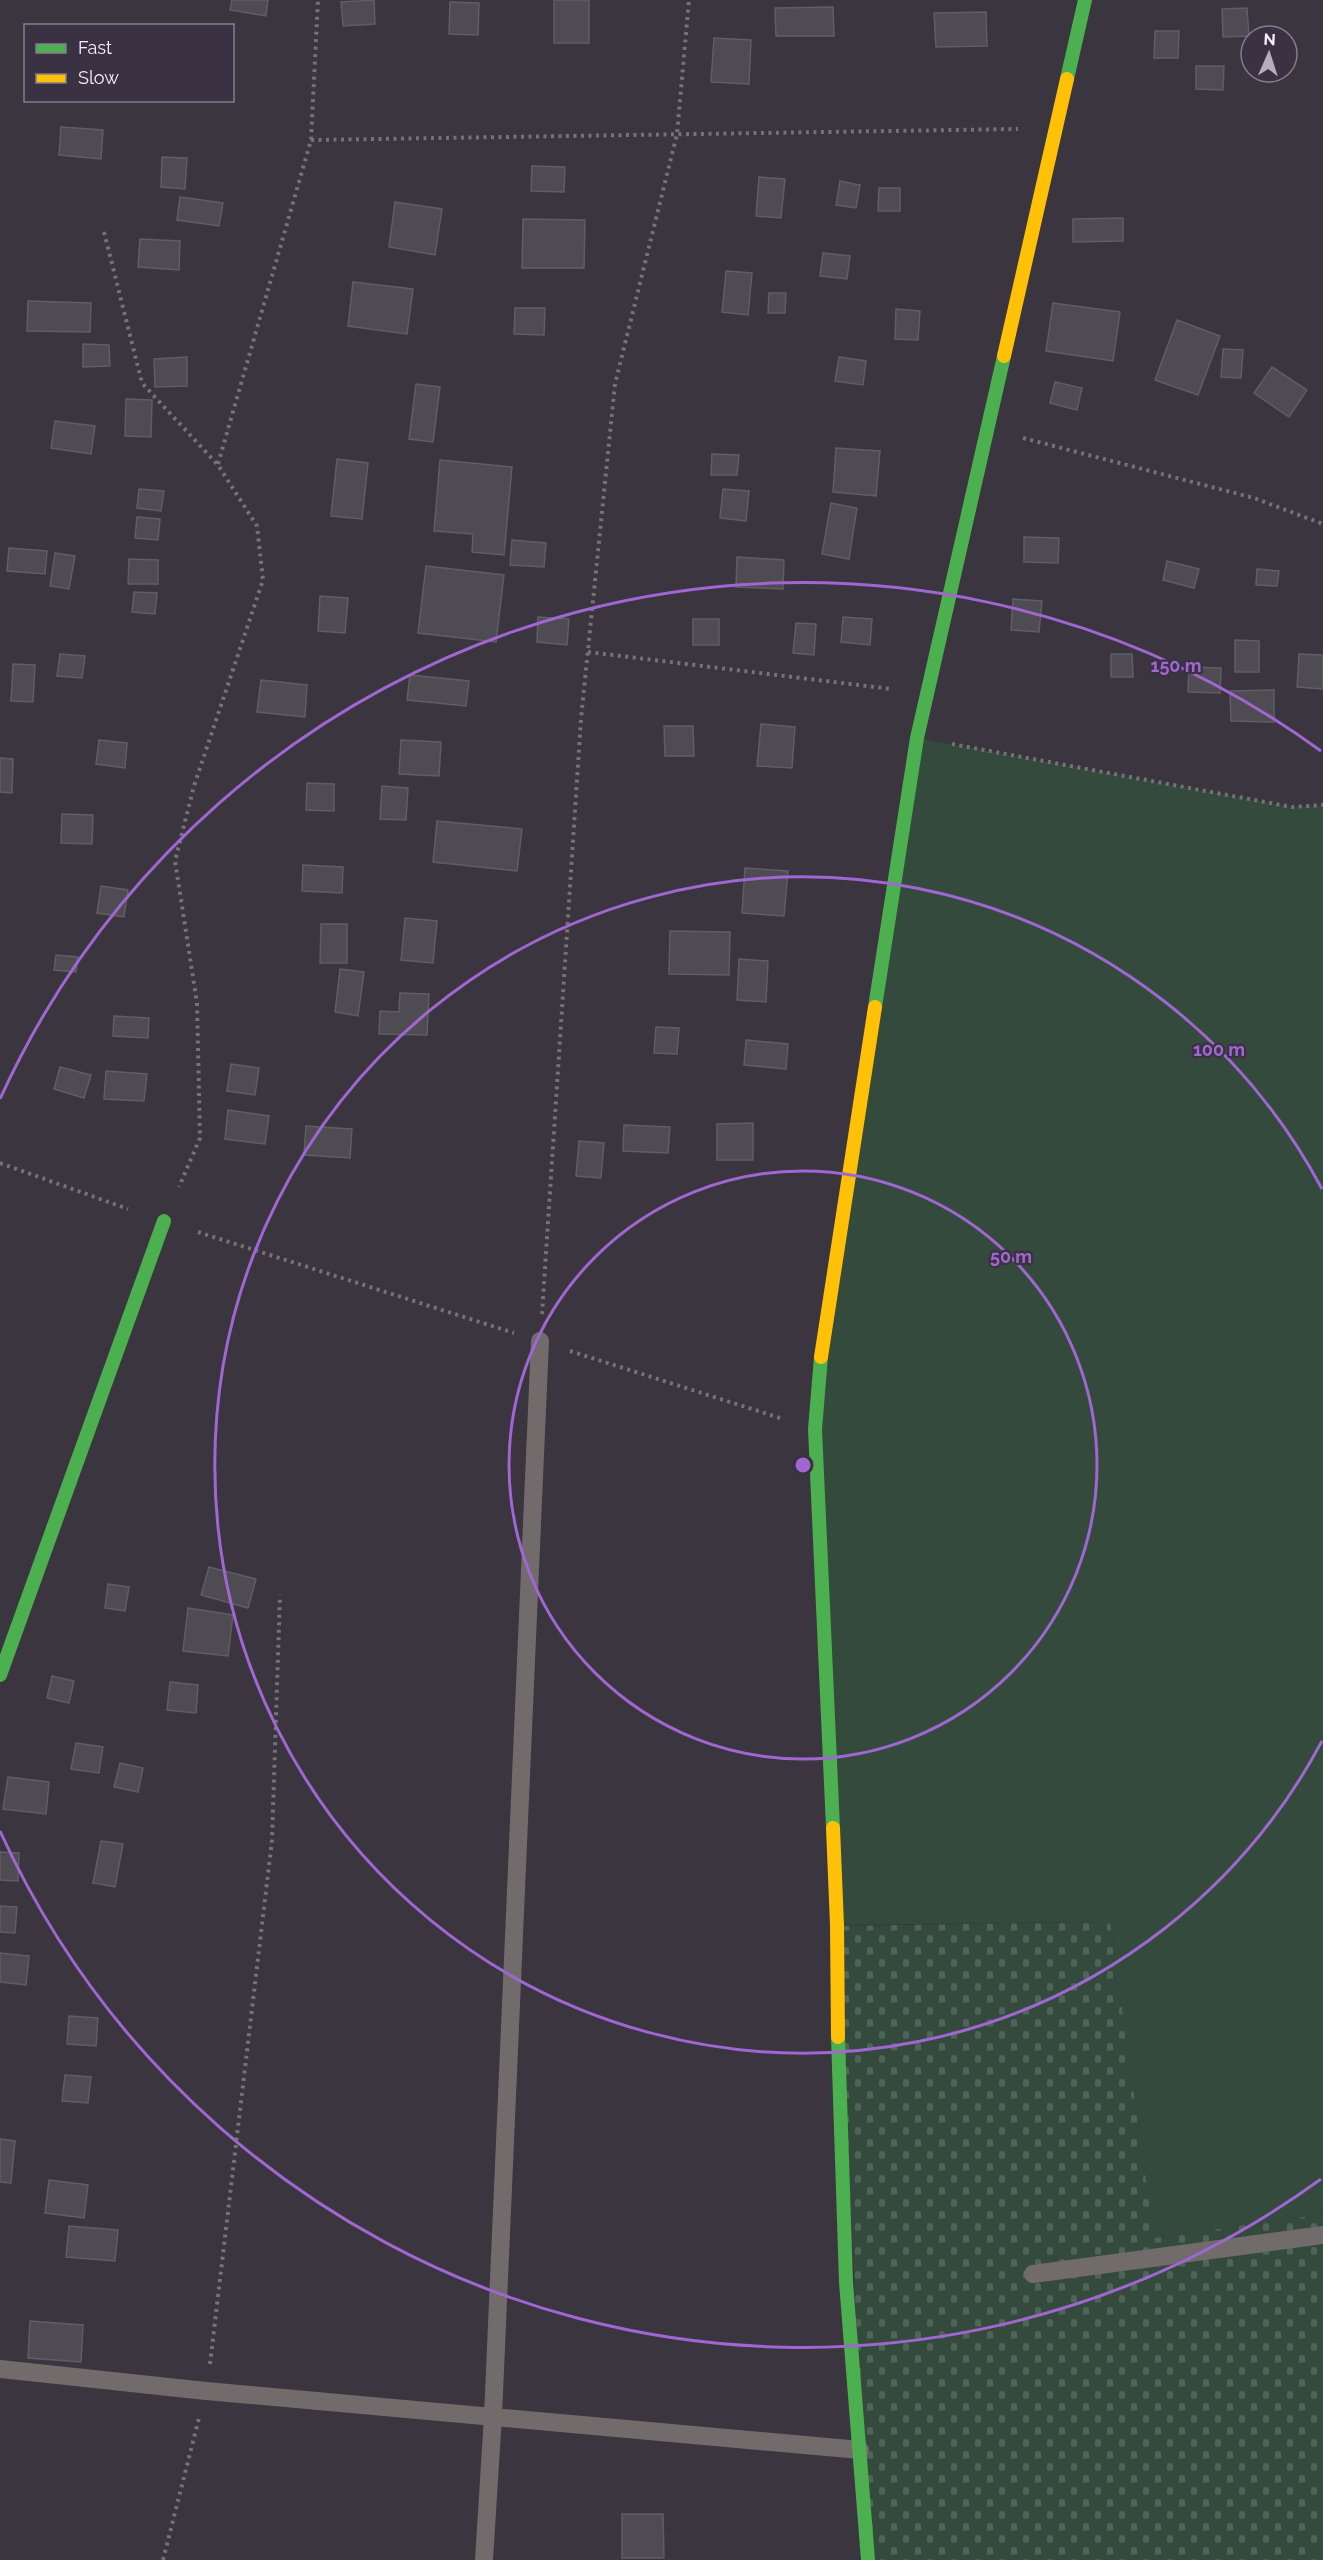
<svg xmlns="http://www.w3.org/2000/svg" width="1323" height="2560" viewBox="0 0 1323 2560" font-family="Raleway,sans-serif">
	<defs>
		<pattern id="cemetery-stones" width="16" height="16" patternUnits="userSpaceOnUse" patternTransform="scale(1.5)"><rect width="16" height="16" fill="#334a3d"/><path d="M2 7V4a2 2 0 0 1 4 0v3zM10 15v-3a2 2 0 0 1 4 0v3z" fill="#51645a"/></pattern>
	</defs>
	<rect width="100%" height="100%" fill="#3a353e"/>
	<path fill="#334a3d" d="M917 738 1292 807 1323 805V2214L1153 2238 1110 1922 837 1925 815 1429Z"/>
	<path fill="url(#cemetery-stones)" d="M1110 1922 1154 2238 1323 2214V2560H868L837 1926Z"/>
	<path fill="#4f4b53" stroke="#615d64" stroke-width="1.5" d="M232 0H268L266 16 230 10Z
		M374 0 375 24 343 26 341 2Z
		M554 0H589V43H554Z
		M450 2 479 3 478 35 449 34Z
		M833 7 834 36H776L775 8Z
		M1247 8 1249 36 1223 37 1222 9Z
		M986 12 987 46 936 47 934 13Z
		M1155 31H1179L1178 58H1154Z
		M714 38 751 40 749 84 711 82Z
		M1196 66H1224L1223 90 1196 89Z
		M61 127 103 130 101 159 59 155Z
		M162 157 187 158 185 189 161 187Z
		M532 166 565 167 564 192 531 191Z
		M759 177 785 179 781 218 756 216Z
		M840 181 860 185 856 208 836 205Z
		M879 188H900V211H878Z
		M180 197 223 203 219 226 177 220Z
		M395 202 442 209 435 255 389 247Z
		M1123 218V241L1073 242V219Z
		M523 219 585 220 584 268H522Z
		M140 239 180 241 179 270 138 267Z
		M823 253 850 256 847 279 820 276Z
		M726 271 752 273 748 315 722 312Z
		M353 282 413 289 407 334 348 326Z
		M769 293H786L785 313H768Z
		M28 301 91 303 90 332 27 331Z
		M1053 303 1120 312 1113 361 1046 351Z
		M515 308H545L544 335 514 334Z
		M896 309 920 311 918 340 895 339Z
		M1177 320 1220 336 1198 395 1155 380Z
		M83 344 109 345 110 366 83 367Z
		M1223 349 1243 350 1241 378 1221 377Z
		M187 357V386L155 387 154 359Z
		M839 357 866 361 863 385 835 381Z
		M1272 367 1307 390 1289 417 1254 393Z
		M1055 382 1082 388 1077 410 1050 403Z
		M416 384 440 387 433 442 409 439Z
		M126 399 152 400 151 437 125 436Z
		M55 421 95 426 91 454 51 448Z
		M836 448 880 451 876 496 833 492Z
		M712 454 739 455 737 475H711Z
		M337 459 368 463 362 519 331 516Z
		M440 460 512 467 504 555 472 552 473 534 434 531Z
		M139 489 164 491 161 511 137 508Z
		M723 489 749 491 746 521 720 518Z
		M831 503 857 508 849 559 822 554Z
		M137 517 160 519 158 540 135 538Z
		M1024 537 1059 538 1058 563 1024 562Z
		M512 540 546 543 544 567 510 565Z
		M9 548 47 551 45 574 7 571Z
		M55 553 75 556 69 589 50 586Z
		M737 557 784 560 783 589 736 587Z
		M129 559 158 560V584H128Z
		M1167 561 1199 569 1194 588 1163 580Z
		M426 566 504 575 496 642 418 633Z
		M1257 569 1279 571 1277 586 1256 585Z
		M134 592 157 593 155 614 132 612Z
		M320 596 348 598 345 633 318 631Z
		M1013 599 1042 601 1039 632 1011 630Z
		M538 617 569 619 567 645 537 642Z
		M843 617 872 619 870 645 841 642Z
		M693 619H719V645H693Z
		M796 623 816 624 814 655 793 653Z
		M1235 640 1259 641V672H1235Z
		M60 654 85 656 82 678 57 676Z
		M1111 654H1132L1133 677H1111Z
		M1299 654 1323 655V689L1297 687Z
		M13 664 35 665 33 702 11 701Z
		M1189 667 1221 668 1220 693 1188 692Z
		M410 675 469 681 466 706 407 700Z
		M261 680 307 685 305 717 257 712Z
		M1274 690V722L1231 721 1230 691Z
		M761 724 795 727 792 768 757 766Z
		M664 726H693L694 756H665Z
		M99 740 127 743 125 768 96 764Z
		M401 740 441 742 439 776 399 774Z
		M0 758 13 759 12 793 0 792Z
		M307 783 334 784V811L306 810Z
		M382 786 408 788 406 820 380 819Z
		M62 814 93 815 92 844 61 843Z
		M437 821 522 829 517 871 433 862Z
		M303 865 343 867 342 893 302 891Z
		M745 868 788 871 784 916 742 913Z
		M101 886 128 890 124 917 97 913Z
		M405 918 437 921 433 963 401 960Z
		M321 924H347V963H320Z
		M670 931 730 932 729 975 669 974Z
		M56 955 78 957 76 972 54 970Z
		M739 959 768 961 766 1002 737 1000Z
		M340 969 364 972 358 1016 335 1012Z
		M400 993 429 994 427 1035 379 1034 380 1011 399 1012Z
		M114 1016 149 1018 148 1038 113 1036Z
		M656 1027 679 1028 677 1054 654 1053Z
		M746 1040 788 1044 786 1069 744 1065Z
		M231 1064 259 1068 255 1095 227 1091Z
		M60 1067 91 1075 84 1098 54 1089Z
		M106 1071 147 1074 144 1101 104 1099Z
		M228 1110 269 1116 265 1144 225 1139Z
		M753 1123V1160H717V1124Z
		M624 1125 670 1127 668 1153 623 1151Z
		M306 1126 352 1129 350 1158 304 1155Z
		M579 1141 604 1143 601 1178 576 1176Z
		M209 1567 256 1579 248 1608 201 1595Z
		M108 1584 129 1587 125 1611 105 1608Z
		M188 1608 233 1615 228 1656 183 1651Z
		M52 1676 74 1681 69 1703 47 1698Z
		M170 1682 198 1685 196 1713 167 1710Z
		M76 1743 103 1747 99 1773 71 1769Z
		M120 1763 143 1768 138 1792 114 1787Z
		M8 1777 49 1782 46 1814 3 1809Z
		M101 1841 123 1844 115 1887 93 1883Z
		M0 1852 19 1853 18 1881 0 1880Z
		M0 1906 17 1907 15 1933 0 1932Z
		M0 1953 29 1956 26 1985 0 1982Z
		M69 2016 98 2018 96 2046 67 2044Z
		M65 2075 91 2077 88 2103 62 2101Z
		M0 2139 15 2141 11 2183 0 2182Z
		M49 2180 88 2185 84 2218 45 2213Z
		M69 2226 118 2230 115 2261 66 2257Z
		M30 2321 83 2325 81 2362 28 2358Z
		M622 2514H663L664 2558H622Z"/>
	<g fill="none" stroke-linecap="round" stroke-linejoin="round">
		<path stroke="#767275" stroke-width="4" stroke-dasharray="3 4.5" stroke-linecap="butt" d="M311 140 1018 129
			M104 232 142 383 218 465 257 526 263 580 194 786 175 861 197 1003 200 1138 179 1187
			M1023 438 1254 498 1323 524
			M218 464 311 140 318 0
			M588 652 891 689
			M952 744 1292 807 1323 805
			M0 1163 128 1209
			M198 1232 514 1333
			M542 1314 581 719 615 384 677 134 689 0
			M570 1351 780 1418
			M210 2364 272 1840 280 1595
			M163 2560 199 2418"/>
		<path stroke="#716b6c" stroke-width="18" d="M1033 2274 1323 2235
			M0 2369 206 2391 860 2450
			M484 2560 493 2416 540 1341"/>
		<path stroke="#4caf50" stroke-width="14" d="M1067 79 1085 0
			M875 1007 917 738 1004 356
			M821 1357 815 1429 833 1828
			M0 1675 164 1221
			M838 2037 846 2282 868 2560"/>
		<path stroke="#ffc107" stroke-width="14" d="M1004 356 1067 79
			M821 1357 875 1007
			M833 1828 837 1925 838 2037"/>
	</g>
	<g fill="none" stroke="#a066d1" stroke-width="3">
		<circle cx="803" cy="1465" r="294"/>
		<path d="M1322 1741A588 588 0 1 1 1322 1189"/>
		<path d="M1321 2179A882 882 0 0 1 0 1831M0 1099A882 882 0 0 1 1321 751"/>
	</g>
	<circle cx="803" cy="1465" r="9" fill="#a066d1" stroke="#3a3142" stroke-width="3"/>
	<g font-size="18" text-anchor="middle" font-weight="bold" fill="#a066d1" stroke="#3a3142" stroke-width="4.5" stroke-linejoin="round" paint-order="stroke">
		<text x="1176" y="672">150 m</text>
		<text x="1219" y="1056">100 m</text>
		<text x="1011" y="1263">50 m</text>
	</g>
	<rect x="24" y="24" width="210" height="78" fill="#3a3142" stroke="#857d8c" stroke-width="1.5"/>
	<rect x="36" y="44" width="30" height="9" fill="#4caf50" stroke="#857d8c" stroke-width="1.5"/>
	<text x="78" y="54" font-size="18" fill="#f5effb">Fast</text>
	<rect x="36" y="74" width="30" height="9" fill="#ffc107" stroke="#857d8c" stroke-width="1.5"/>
	<text x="78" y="84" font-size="18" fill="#f5effb">Slow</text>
	<g transform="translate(1269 54) rotate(3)"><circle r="28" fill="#3a3142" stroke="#857d8c" stroke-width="1.5"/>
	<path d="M0-4.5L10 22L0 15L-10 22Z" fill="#b4aeb9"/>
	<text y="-9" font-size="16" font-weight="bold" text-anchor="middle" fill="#f5effb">N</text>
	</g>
</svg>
